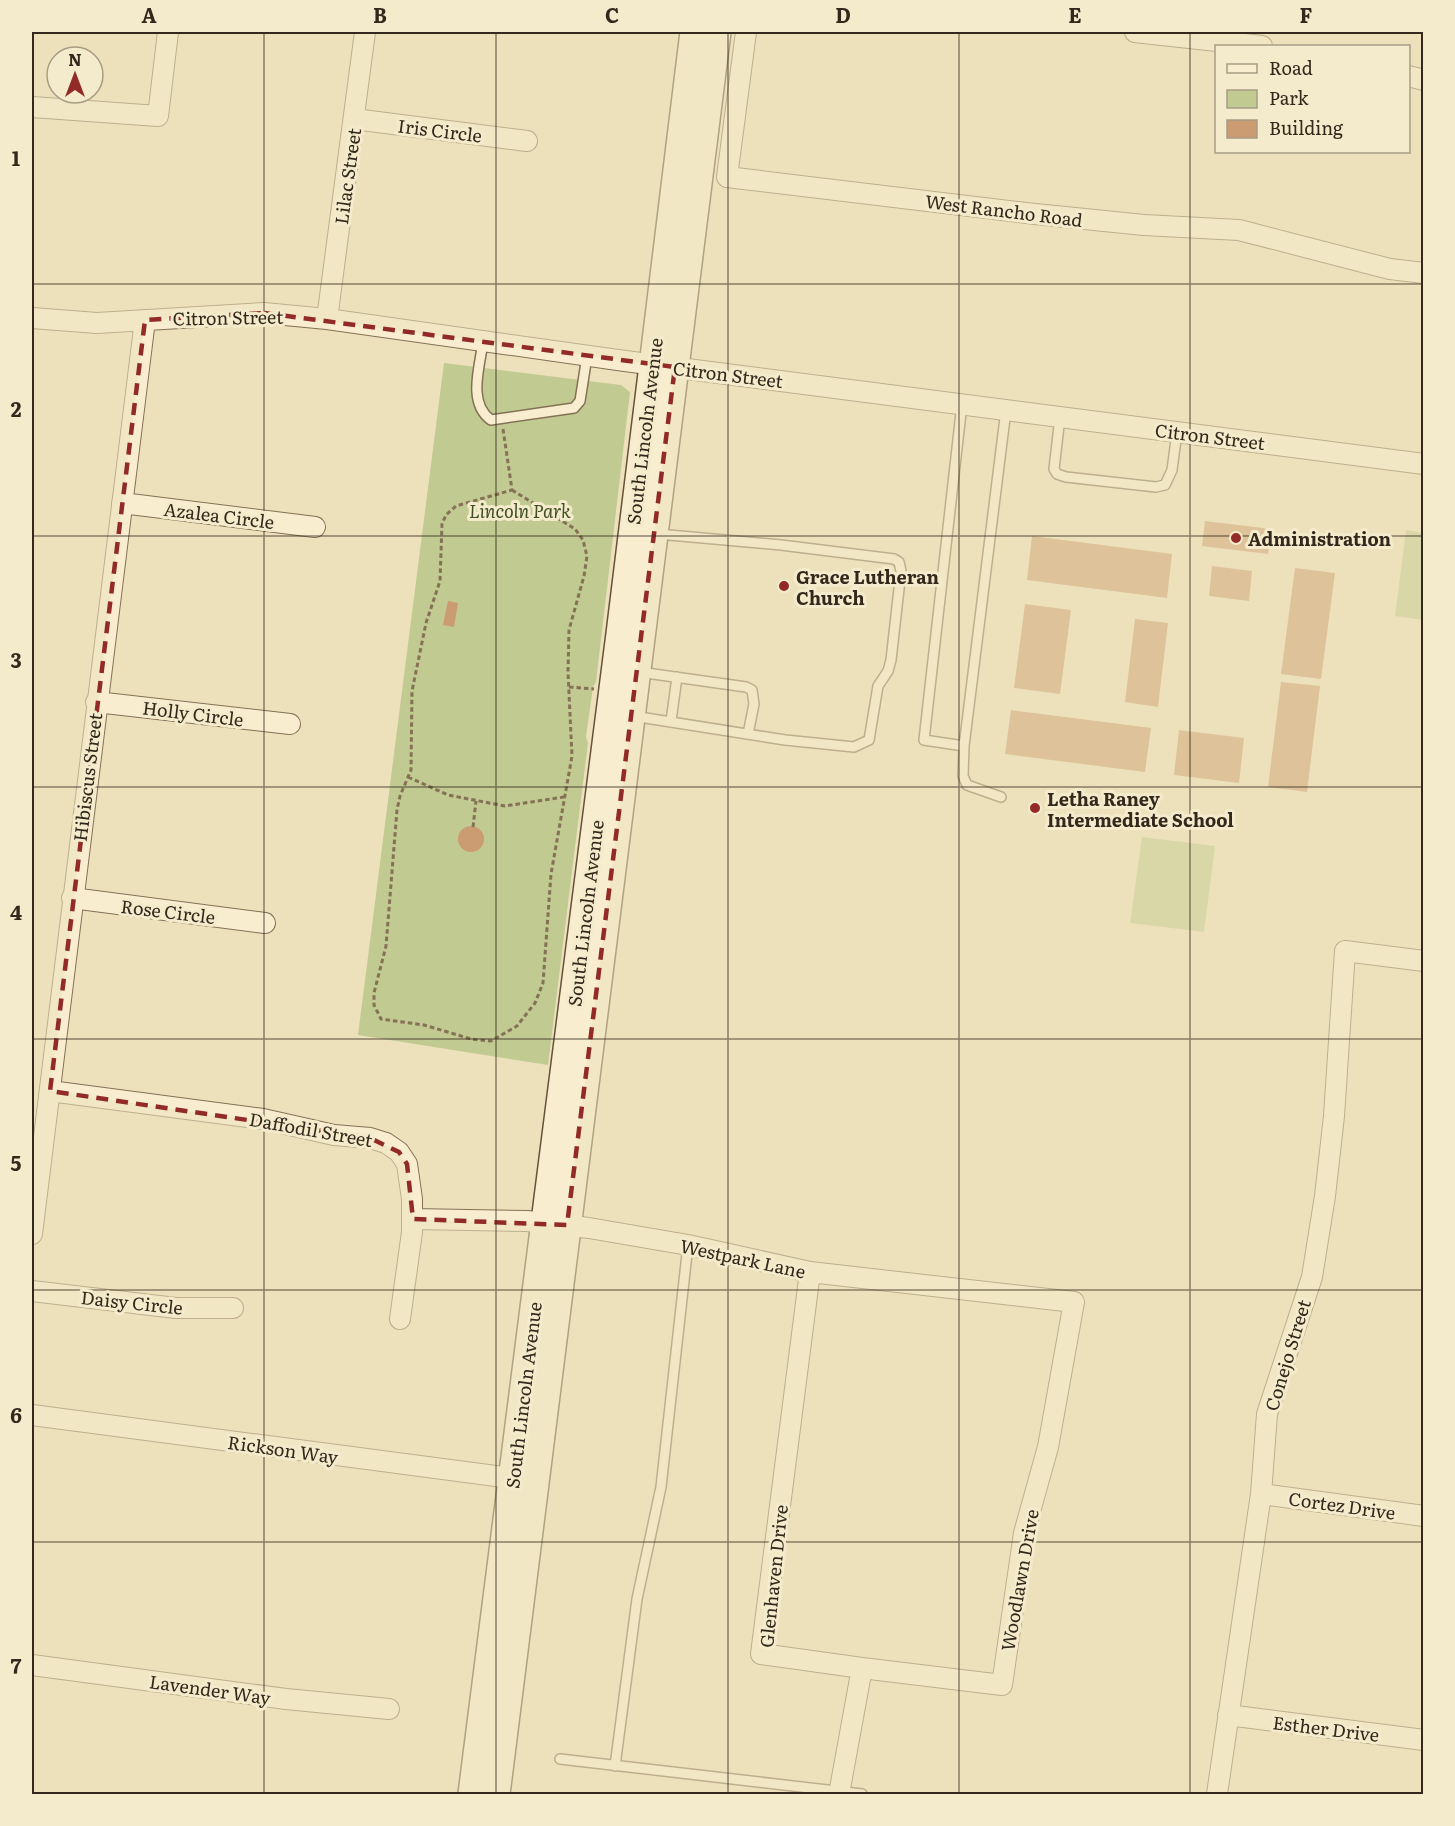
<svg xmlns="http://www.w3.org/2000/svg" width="1455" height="1826" viewBox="0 0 1455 1826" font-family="Literata,serif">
	<rect width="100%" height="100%" fill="#ede1bc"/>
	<path fill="#c1ca91" d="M444 363 621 385 630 392 596 682 593 687 586 737 588 743 548 1065 358 1035Z
		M1406 530 1423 533V620L1395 616Z
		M1142 837 1215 846 1204 932 1130 923Z"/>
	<path fill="#cb9b72" d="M1205 521 1271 529 1268 554 1202 546Z
		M1032 536 1172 554 1167 598 1027 580Z
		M1212 566 1252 571 1249 601 1209 596Z
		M1295 568 1335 573 1321 679 1281 674Z
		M448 601 458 603 454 627 443 625Z
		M1025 604 1071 610 1060 694 1014 688Z
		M1135 619 1168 623 1158 707 1125 702Z
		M1281 682 1320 686 1307 792 1268 787Z
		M1011 710 1151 728 1145 772 1005 754Z
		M1179 730 1244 738 1239 783 1174 775Z
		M458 839a13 13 0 1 1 26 0a13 13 0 1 1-26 0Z"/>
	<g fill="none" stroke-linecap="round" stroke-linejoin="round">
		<g stroke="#847156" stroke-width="12">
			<path id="lane" d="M483 342C480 366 467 403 491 420L574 408 580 401 587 356
				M962 404 924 740 964 746 1006 410
				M1060 417 1054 469 1057 474 1066 477 1156 487 1165 485 1172 470 1177 432
				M639 672 746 687 752 690 754 704 748 734
				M633 716 785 740 854 747 869 740 878 686 888 671 891 660 901 571 899 562 894 559 781 545 658 534
				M671 721 677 677
				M964 746 963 776 967 785 1001 797
				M560 1759 862 1794
				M615 1766 637 1599 661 1487 688 1245"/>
		</g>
		<g stroke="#847156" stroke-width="22">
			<path id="street" d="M746 32 727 177 1035 214 1144 225 1239 230 1390 269 1424 273
				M1135 32 1262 46
				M1408 76 1424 80
				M32 107 158 116 168 32
				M354 119 527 141
				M32 318 97 323 264 313 327 319 625 361 1424 464
				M327 319 365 32
				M122 503 315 527
				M96 702 290 724
				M72 898 265 923
				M50 1091 263 1119 334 1135 370 1138 386 1143 399 1152 407 1164 412 1199V1232L400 1319
				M413 1219 527 1221 589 1228 688 1245 810 1272 1074 1302 1048 1447 1024 1533 1002 1685 862 1668
				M32 1234 145 320
				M810 1272 761 1654 862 1668 839 1794
				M32 1291 176 1308H233
				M32 1415 526 1480
				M1261 1494 1424 1516
				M32 1665 286 1699 389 1709
				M1228 1715 1424 1740
				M1217 1794 1261 1494 1267 1414 1312 1277 1325 1196 1334 1116 1345 951 1424 961"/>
		</g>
		<g stroke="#65523a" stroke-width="30">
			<path id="secondary" d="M472 1794 620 634 694 32
				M496 1794 717 32"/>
		</g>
		<path stroke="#847156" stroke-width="3" stroke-dasharray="4.5 3" stroke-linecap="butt" d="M503 429 512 490
			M512 490 575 529 583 540 587 556 584 576 569 630 568 672 572 756 551 874 543 983 535 1003 517 1026 491 1041 471 1039 424 1025 381 1019 374 1005V993L386 946 397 810 400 796 411 770 412 691 426 623 440 581 442 524 446 515 456 506Z
			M569 687 594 689
			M408 777 448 795 505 806 564 797
			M473 827 476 801"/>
		<use href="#lane" stroke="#f8eecf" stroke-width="9"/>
		<use href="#street" stroke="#f8eecf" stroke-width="20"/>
		<use href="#secondary" stroke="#f8eecf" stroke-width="27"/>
	</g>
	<path d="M0 0H1455V1826H0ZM264 313 675 367 567 1225 413 1219 407 1164 399 1152 370 1138 50 1091 145 320Z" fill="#ede1bc" fill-opacity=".55" fill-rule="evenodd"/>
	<path fill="none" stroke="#922b27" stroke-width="4.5" stroke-dasharray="12 8" stroke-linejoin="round" d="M264 313 675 367 567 1225 413 1219 407 1164 399 1152 370 1138 50 1091 145 320Z"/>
	<path fill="none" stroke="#33281b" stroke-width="1.5" stroke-opacity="0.55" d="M264 32V1794M496 32V1794M728 32V1794M959 32V1794M1190 32V1794M32 284H1424M32 536H1424M32 787H1424M32 1039H1424M32 1290H1424M32 1542H1424"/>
	<g fill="#922b27" stroke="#f4ebcc" stroke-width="2">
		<circle cx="1236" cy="538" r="6"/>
		<circle cx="784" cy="586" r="6"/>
		<circle cx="1035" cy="808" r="6"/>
	</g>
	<g text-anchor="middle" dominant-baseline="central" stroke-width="6" stroke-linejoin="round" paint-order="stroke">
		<g font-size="18" fill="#33281b" stroke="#f4ebcc">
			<text transform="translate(440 130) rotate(7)">Iris Circle</text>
			<text transform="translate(347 176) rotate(-82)">Lilac Street</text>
			<text transform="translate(1004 210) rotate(7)">West Rancho Road</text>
			<text transform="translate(228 317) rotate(-1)">Citron Street</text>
			<text transform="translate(728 374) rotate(7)">Citron Street</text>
			<text transform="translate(644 431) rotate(-83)">South Lincoln Avenue</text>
			<text transform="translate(1210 436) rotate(7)">Citron Street</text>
			<text transform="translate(219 515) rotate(7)">Azalea Circle</text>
			<text transform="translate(193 713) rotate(7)">Holly Circle</text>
			<text transform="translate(87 777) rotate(-83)">Hibiscus Street</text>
			<text transform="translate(168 911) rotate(7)">Rose Circle</text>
			<text transform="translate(585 913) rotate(-83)">South Lincoln Avenue</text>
			<text transform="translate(311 1129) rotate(10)">Daffodil Street</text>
			<text transform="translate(743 1258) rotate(12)">Westpark Lane</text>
			<text transform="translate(132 1302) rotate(6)">Daisy Circle</text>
			<text transform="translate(1287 1355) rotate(-73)">Conejo Street</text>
			<text transform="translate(523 1395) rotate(-83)">South Lincoln Avenue</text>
			<text transform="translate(283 1449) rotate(8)">Rickson Way</text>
			<text transform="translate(1342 1505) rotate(8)">Cortez Drive</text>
			<text transform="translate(773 1576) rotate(-84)">Glenhaven Drive</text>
			<text transform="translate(1019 1580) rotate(-80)">Woodlawn Drive</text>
			<text transform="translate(210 1689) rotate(8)">Lavender Way</text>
			<text transform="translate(1326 1728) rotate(7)">Esther Drive</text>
		</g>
		<g font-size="18" font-style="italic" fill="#424f22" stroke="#f4ebcc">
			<text x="520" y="510">Lincoln Park</text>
		</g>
		<g font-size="18" font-weight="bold" fill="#33281b" stroke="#f4ebcc" text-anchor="start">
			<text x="1248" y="538">Administration</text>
			<text x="796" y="576">Grace Lutheran<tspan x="796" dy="21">Church</tspan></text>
			<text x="1047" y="798">Letha Raney<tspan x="1047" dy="21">Intermediate School</tspan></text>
		</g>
	</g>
	<rect width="1455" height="1826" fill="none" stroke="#f4ebcc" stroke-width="66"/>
	<rect x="1215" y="45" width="195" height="108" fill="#f4ebcc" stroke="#a79d85" stroke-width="1.5"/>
	<rect x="1227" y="64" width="30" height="9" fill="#f8eecf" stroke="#a79d85" stroke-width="1.5"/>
	<text x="1269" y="75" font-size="18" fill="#33281b">Road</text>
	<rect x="1227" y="90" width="30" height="18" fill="#c1ca91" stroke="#a79d85" stroke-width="1.5"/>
	<text x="1269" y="105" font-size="18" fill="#33281b">Park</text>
	<rect x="1227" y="120" width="30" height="18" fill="#cb9b72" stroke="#a79d85" stroke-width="1.5"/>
	<text x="1269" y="135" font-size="18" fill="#33281b">Building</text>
	<g transform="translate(75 75)"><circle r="28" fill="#f4ebcc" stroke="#a79d85" stroke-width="1.5"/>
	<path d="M0-4.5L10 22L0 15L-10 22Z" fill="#922b27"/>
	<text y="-9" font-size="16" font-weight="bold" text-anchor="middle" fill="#33281b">N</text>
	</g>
	<rect x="33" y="33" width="1389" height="1760" fill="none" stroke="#33281b" stroke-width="2"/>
	<g font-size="20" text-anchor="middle" font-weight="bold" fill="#33281b">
		<text x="149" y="23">A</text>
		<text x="380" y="23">B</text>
		<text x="612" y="23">C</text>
		<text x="843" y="23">D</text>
		<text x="1075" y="23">E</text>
		<text x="1306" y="23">F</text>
		<text x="16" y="166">1</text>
		<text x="16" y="417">2</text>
		<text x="16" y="668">3</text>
		<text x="16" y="920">4</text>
		<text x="16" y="1171">5</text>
		<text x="16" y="1423">6</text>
		<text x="16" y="1674">7</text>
	</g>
</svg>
